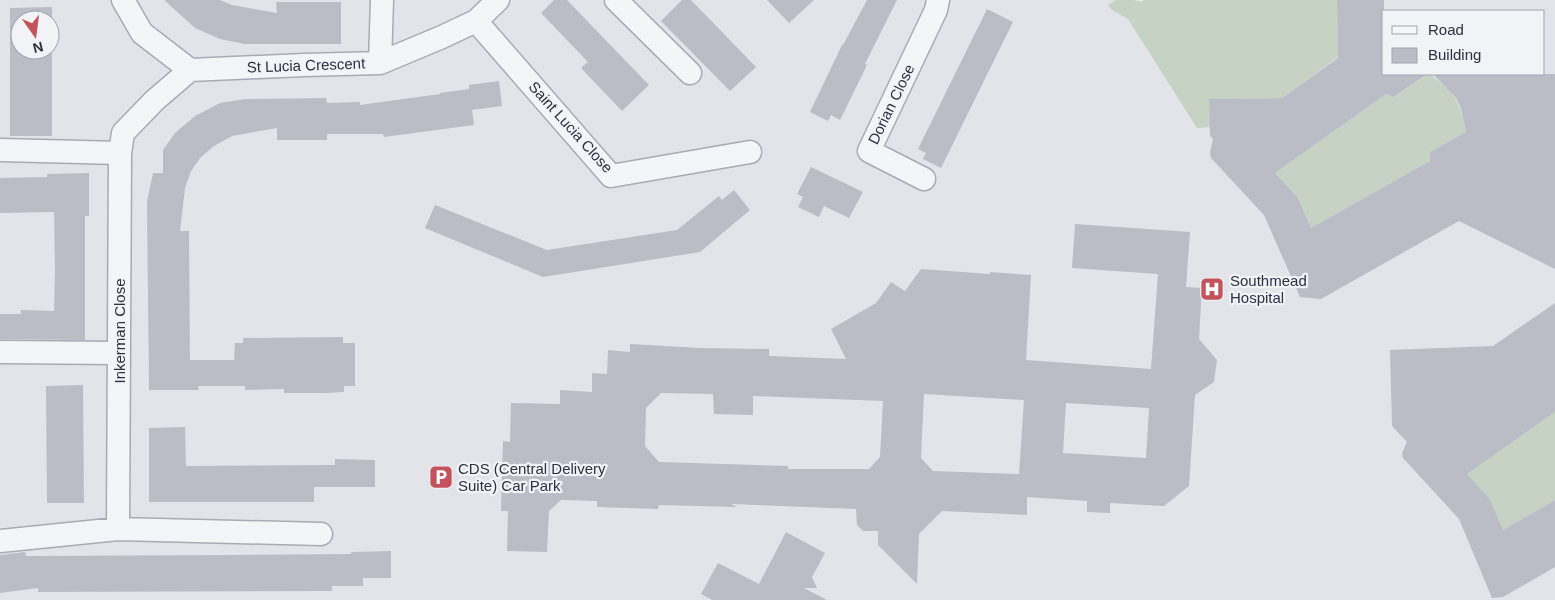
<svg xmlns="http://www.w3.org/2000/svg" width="1555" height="600" viewBox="0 0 1555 600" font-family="Arial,sans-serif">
	<rect width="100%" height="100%" fill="#e2e4e9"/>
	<path fill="#c6d2c4" d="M1116 0H1134L1141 2 1145 0H1337L1338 57 1282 98 1209 99 1210 127 1197 128 1128 19 1112 10 1108 5Z
		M1427 74H1430C1456 95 1459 99 1466 132L1430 152V161L1311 228 1298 198 1275 173 1386 94 1395 97Z
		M1555 412V500L1503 530 1490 499 1467 474Z"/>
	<path fill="#babdc6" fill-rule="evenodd" d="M164 0H220L232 5 277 13 276 2H341V44H245L220 39 195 28Z
		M554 0H567L649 85 622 111 581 68 588 62 541 13Z
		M682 0H691L756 67 730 91 661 21Z
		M767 0H814L789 23Z
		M867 0H897L865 64 867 65 840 120 831 115 828 121 810 112 842 45H843Z
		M1337 0H1384V74H1427L1394 97 1386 94 1275 173 1298 198 1311 228 1430 161V152L1466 132 1461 109 1456 98 1433 74H1555V269L1459 221 1321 299 1300 297 1264 215 1211 158 1210 153 1213 139 1210 136 1209 99 1282 98 1338 58Z
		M52 7V136H10V8ZM20 20H50V50H20Z
		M987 9 1013 22 941 168 923 159 926 153 918 149Z
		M499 81 502 106 472 110 474 125 384 137 383 134H327V140H277V128L232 136 214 146 201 157 191 171 185 188 180 231H189L190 360H234L235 343H243V338L343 337V343H355V386H344V392L325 393H284V389L245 390V386H198L199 390H149L147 201 153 173H163V150L175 133 195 116 220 103 246 99 326 98 327 103 360 102V105L440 94V93L469 89V85Z
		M811 167 863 192 849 218 824 206 819 217 798 207 803 197 797 194Z
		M89 173V216H85V340L0 339V314H21V310L54 311 55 271 54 212 0 213V178L47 177V174Z
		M734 190 750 210 700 252 543 277 425 228 435 205 547 250 677 230 719 196 722 200Z
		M1075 224 1190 232 1186 287 1202 288 1199 339 1217 360 1214 382 1195 395 1189 486 1164 506 1110 503V513L1087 512V501L1027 497V515L942 511 919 534 917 584 878 545V531H863L857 525 856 509 731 504 737 507 659 505 658 509 597 507V501L561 500 549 511 547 552 507 551 508 511H501L503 441 510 442 511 403 560 404V390L592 392V373L607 374 608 350 630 352V344L701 348 769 349V356L846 359 831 329 876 303 891 282 905 291 921 269 990 274V272L1031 275 1026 360 1151 369 1158 274 1072 268ZM661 393 713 394 714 414 753 415V396L883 401 880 457 869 469H788V466L659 462 645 446 646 408ZM924 394 1024 400 1019 474 933 471 921 458ZM1066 403 1149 408 1146 458 1063 453Z
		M1555 303V412L1467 474 1490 499 1503 530 1555 500V567L1503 597 1492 598 1459 519 1403 458 1402 453 1407 442 1392 426 1390 350 1493 346Z
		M83 385 84 503H47L46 386Z
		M185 427 186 466 335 465V459L375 460V487H314V502H149V428Z
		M786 532 825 553 812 577 817 588H804L827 600H712L701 594 718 563 759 584Z
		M391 551V578H363V586H332V591L38 592V588L0 593V555L25 552 26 556 234 555 351 554V552Z"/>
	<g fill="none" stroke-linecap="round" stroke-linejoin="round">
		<g stroke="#a7abb3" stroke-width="25">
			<path id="minor" d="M123 0 142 33 190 70
				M616 0 690 73
				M476 21 611 176 750 152
				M380 63 382 0
				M0 150 120 153
				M924 179 869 151 936 10 938 0
				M0 352 119 353
				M118 529 120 153 123 133 155 100 190 70 304 65 380 63 442 37 476 21 498 0
				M0 541 118 529 321 534"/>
		</g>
		<use href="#minor" stroke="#f4f5f8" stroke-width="22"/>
	</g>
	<defs>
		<g id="hospital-square" transform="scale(1.25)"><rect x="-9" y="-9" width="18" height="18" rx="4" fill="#c3525a" stroke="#f1f3f7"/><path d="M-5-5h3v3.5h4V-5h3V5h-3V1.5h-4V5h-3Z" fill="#fff"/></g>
		<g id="parking-square" transform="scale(1.25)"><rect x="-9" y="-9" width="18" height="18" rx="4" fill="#c3525a" stroke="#f1f3f7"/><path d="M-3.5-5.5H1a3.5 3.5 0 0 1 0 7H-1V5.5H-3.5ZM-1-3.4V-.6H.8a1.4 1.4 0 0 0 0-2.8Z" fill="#fff"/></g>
	</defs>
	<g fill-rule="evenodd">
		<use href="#hospital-square" x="1212" y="289"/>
		<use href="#parking-square" x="441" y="477"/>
	</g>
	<g text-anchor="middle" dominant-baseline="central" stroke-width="4.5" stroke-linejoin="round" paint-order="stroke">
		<g font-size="15" fill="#2b3140" stroke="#f1f3f7">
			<text transform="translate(306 65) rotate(-2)">St Lucia Crescent</text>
			<text transform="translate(891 104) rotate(-64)">Dorian Close</text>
			<text transform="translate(571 127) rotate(48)">Saint Lucia Close</text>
			<text transform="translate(119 331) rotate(-90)">Inkerman Close</text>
		</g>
		<g font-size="15" fill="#2b3140" stroke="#f1f3f7" text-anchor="start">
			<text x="1230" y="280">Southmead<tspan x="1230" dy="17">Hospital</tspan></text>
			<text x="458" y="468">CDS (Central Delivery<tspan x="458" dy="17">Suite) Car Park</tspan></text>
		</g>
	</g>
	<rect x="1382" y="10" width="162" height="65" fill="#f1f3f7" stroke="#a2a5ae"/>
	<rect x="1392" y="26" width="25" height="8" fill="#f4f5f8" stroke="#a2a5ae"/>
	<text x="1428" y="35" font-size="15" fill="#2b3140">Road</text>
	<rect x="1392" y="48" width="25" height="15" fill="#babdc6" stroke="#a2a5ae"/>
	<text x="1428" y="60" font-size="15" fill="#2b3140">Building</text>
	<g transform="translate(35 35) rotate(166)"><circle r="24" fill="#f1f3f7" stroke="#a2a5ae"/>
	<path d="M0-4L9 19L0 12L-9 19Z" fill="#c3525a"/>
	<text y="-8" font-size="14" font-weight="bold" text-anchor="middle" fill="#2b3140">N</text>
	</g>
</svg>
